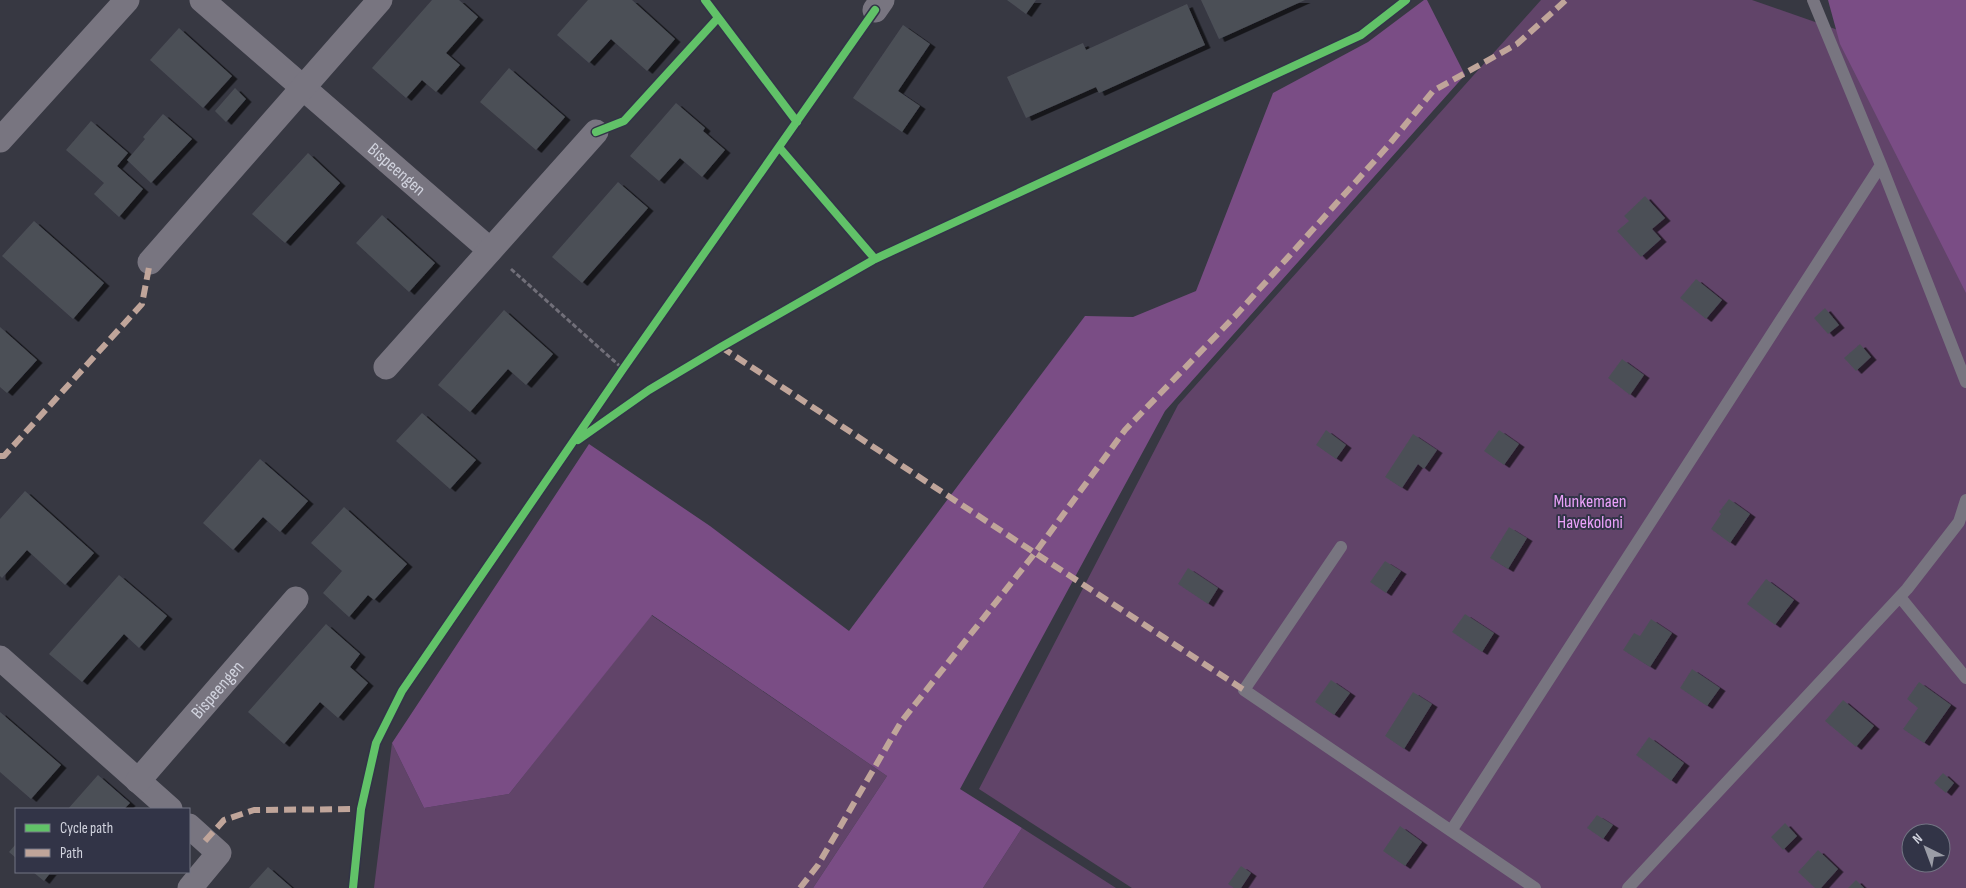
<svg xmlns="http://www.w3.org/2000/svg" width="1966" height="888" viewBox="0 0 1966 888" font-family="'Sofia Sans Condensed',sans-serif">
	<defs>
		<filter id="shadow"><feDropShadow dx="5.5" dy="3" stdDeviation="0" flood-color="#0009"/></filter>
	</defs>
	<rect width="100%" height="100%" fill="#373842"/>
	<path fill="#614469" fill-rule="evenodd" d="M1541 0H1752L1875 43 1966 130V888H1132L979 789 1178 405ZM1911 833H1941V863H1911Z
		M651 615 887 776 813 888H374L392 743 424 808 509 794Z
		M1022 828 1116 888H983Z"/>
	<path fill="#7a4d85" d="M1424 0H1427L1465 75 1165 411 960 789 1022 828 983 888H813L887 776 652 615 509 794 424 808 392 743 589 444 710 526 849 631 1085 316 1133 317 1196 291 1273 93 1368 42Z
		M1828 0H1966V293L1840 44Z"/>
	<path fill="#4c4f57" filter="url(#shadow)" d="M432 0H459L478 17 446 53 460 65 436 92 422 80 406 98 372 68Z
		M588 0H632L675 39 647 71 611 39 589 63 557 35Z
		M1007 0H1036L1026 14Z
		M1201 0H1305L1219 39Z
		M1187 4 1205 45 1099 93 1096 87 1026 118 1007 77 1083 43 1086 50Z
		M903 25 930 44 898 91 920 106 902 132 853 98Z
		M179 28 232 76 203 108 150 60Z
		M509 68 565 117 536 150 480 102Z
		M235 88 246 99 226 122 215 111Z
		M676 103 705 128 703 131 725 150 702 177 680 158 659 181 630 156Z
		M163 114 192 139 151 183 127 160 145 139 143 137Z
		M91 121 128 153 117 166 143 189 119 217 94 194 104 183 66 150Z
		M308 153 340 183 285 243 252 214Z
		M618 182 648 208 582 283 552 257Z
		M1645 196 1665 218 1652 229 1661 239 1641 257 1617 231 1629 221 1624 216Z
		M382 215 435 263 409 292 356 243Z
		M34 221 104 283 73 319 2 256Z
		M1696 279 1722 300 1706 319 1680 298Z
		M1825 308 1839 325 1828 334 1814 318Z
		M504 310 553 354 526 385 508 369 470 412 438 385Z
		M0 327 37 360 7 393 0 387Z
		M1860 344 1871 357 1856 371 1844 358Z
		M1622 359 1644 375 1630 395 1608 378Z
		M422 413 476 460 450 489 396 441Z
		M1326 430 1346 445 1336 459 1316 445Z
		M1499 430 1519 444 1504 465 1484 451Z
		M1413 434 1437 450 1424 469 1418 464 1402 488 1385 477Z
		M260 459 308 501 280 532 263 517 233 550 203 523Z
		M25 491 94 553 65 585 27 550 2 578 0 576V519Z
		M1729 499 1750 514 1730 543 1711 529 1721 514 1719 512Z
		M344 507 407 564 374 600 368 595 349 617 323 593 342 571 311 543Z
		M1509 527 1527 538 1508 569 1490 558Z
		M1385 561 1401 571 1386 593 1370 582Z
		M1188 568 1218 588 1208 604 1178 584Z
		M119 575 167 616 139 648 124 634 82 682 49 654Z
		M1766 579 1794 600 1775 625 1747 604Z
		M1465 614 1494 633 1482 652 1452 632Z
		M1651 619 1672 633 1650 667 1623 650 1634 633 1640 636Z
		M326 624 360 654 350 667 368 683 338 718 320 702 284 744 248 712Z
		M1692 669 1720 688 1707 706 1680 688Z
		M1331 680 1350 693 1334 715 1315 702Z
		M1919 682 1951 705 1924 743 1903 729 1918 708 1907 699Z
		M1413 692 1432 704 1404 749 1385 736Z
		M1843 700 1874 726 1856 747 1825 721Z
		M0 712 61 765 31 799 0 772Z
		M1649 737 1684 763 1671 781 1636 755Z
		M1943 773 1954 783 1946 793 1934 783Z
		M98 775 130 803 124 809H68Z
		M1597 815 1613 825 1603 839 1587 828Z
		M1785 823 1797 836 1783 850 1771 837Z
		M1400 826 1422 842 1405 866 1383 851Z
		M16 844V858L9 852Z
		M1818 850 1838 869 1821 888H1815L1798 872Z
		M1241 866 1251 873 1241 888H1234L1228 884Z
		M268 867 292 888H249Z
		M33 872H51L44 881Z
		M1856 880 1864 888H1848Z"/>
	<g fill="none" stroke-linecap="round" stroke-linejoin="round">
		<path stroke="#716f79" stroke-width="3" stroke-dasharray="5 2.5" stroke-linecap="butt" d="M511 269 623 369"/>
		<path stroke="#787580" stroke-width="12" d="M1813 0 1881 165 1966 382
			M1341 547 1244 690 1535 888
			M1900 597 1966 678
			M1451 831 1881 165
			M1628 888 1907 589 1959 522 1966 500"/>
		<g stroke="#787580" stroke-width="25">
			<path id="s1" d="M202 0 490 250"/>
			<path d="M875 10 882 0"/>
			<path d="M0 140 127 0"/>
			<path d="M150 262 380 0"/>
			<path d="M386 367 596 132"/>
			<path d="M0 658 170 809"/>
			<path id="s2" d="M138 781 296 599"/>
			<path d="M189 826 219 853 190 888"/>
		</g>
		<path stroke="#c0a59a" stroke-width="6" stroke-dasharray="12 6" stroke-linecap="butt" d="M721 347 1244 690
			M0 456H4L142 304 150 262
			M205 841 224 820 254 810 361 809
			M800 888 818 865 901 722 1035 553 1125 430 1237 314 1387 147 1433 91 1517 44 1566 0"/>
		<g stroke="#323447" stroke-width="11">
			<path id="cycleway" d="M705 0 797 122
				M596 132 624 121 717 19
				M779 147 875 259
				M578 440 649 390 721 347 875 259 1361 35 1406 0
				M353 888 361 809 376 743 402 691 623 369 875 10"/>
		</g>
		<use href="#cycleway" stroke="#61c268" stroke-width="8"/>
	</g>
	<g text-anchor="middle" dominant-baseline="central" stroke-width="4" stroke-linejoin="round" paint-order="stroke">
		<g font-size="18" fill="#d1d3de" stroke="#323447">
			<text stroke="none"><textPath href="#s1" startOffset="258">Bispeengen</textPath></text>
			<text stroke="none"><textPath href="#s2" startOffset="121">Bispeengen</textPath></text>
		</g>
		<g font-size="18" fill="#eaa1fa" stroke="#323447">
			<text x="1590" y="501">Munkemaen<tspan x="1590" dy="21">Havekoloni</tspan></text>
		</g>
	</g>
	<rect x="15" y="808" width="175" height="65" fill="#323447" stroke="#727483"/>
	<rect x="25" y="824" width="25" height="8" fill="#61c268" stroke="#727483"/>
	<text x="60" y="833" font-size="15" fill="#d1d3de">Cycle path</text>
	<rect x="25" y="849" width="25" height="8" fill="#c0a59a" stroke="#727483"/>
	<text x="60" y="858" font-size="15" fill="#d1d3de">Path</text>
	<g transform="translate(1926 848) rotate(318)"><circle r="24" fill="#323447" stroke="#727483"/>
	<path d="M0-4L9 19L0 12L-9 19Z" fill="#9b9da7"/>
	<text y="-8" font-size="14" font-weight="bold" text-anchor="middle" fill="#d1d3de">N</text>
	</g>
</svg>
